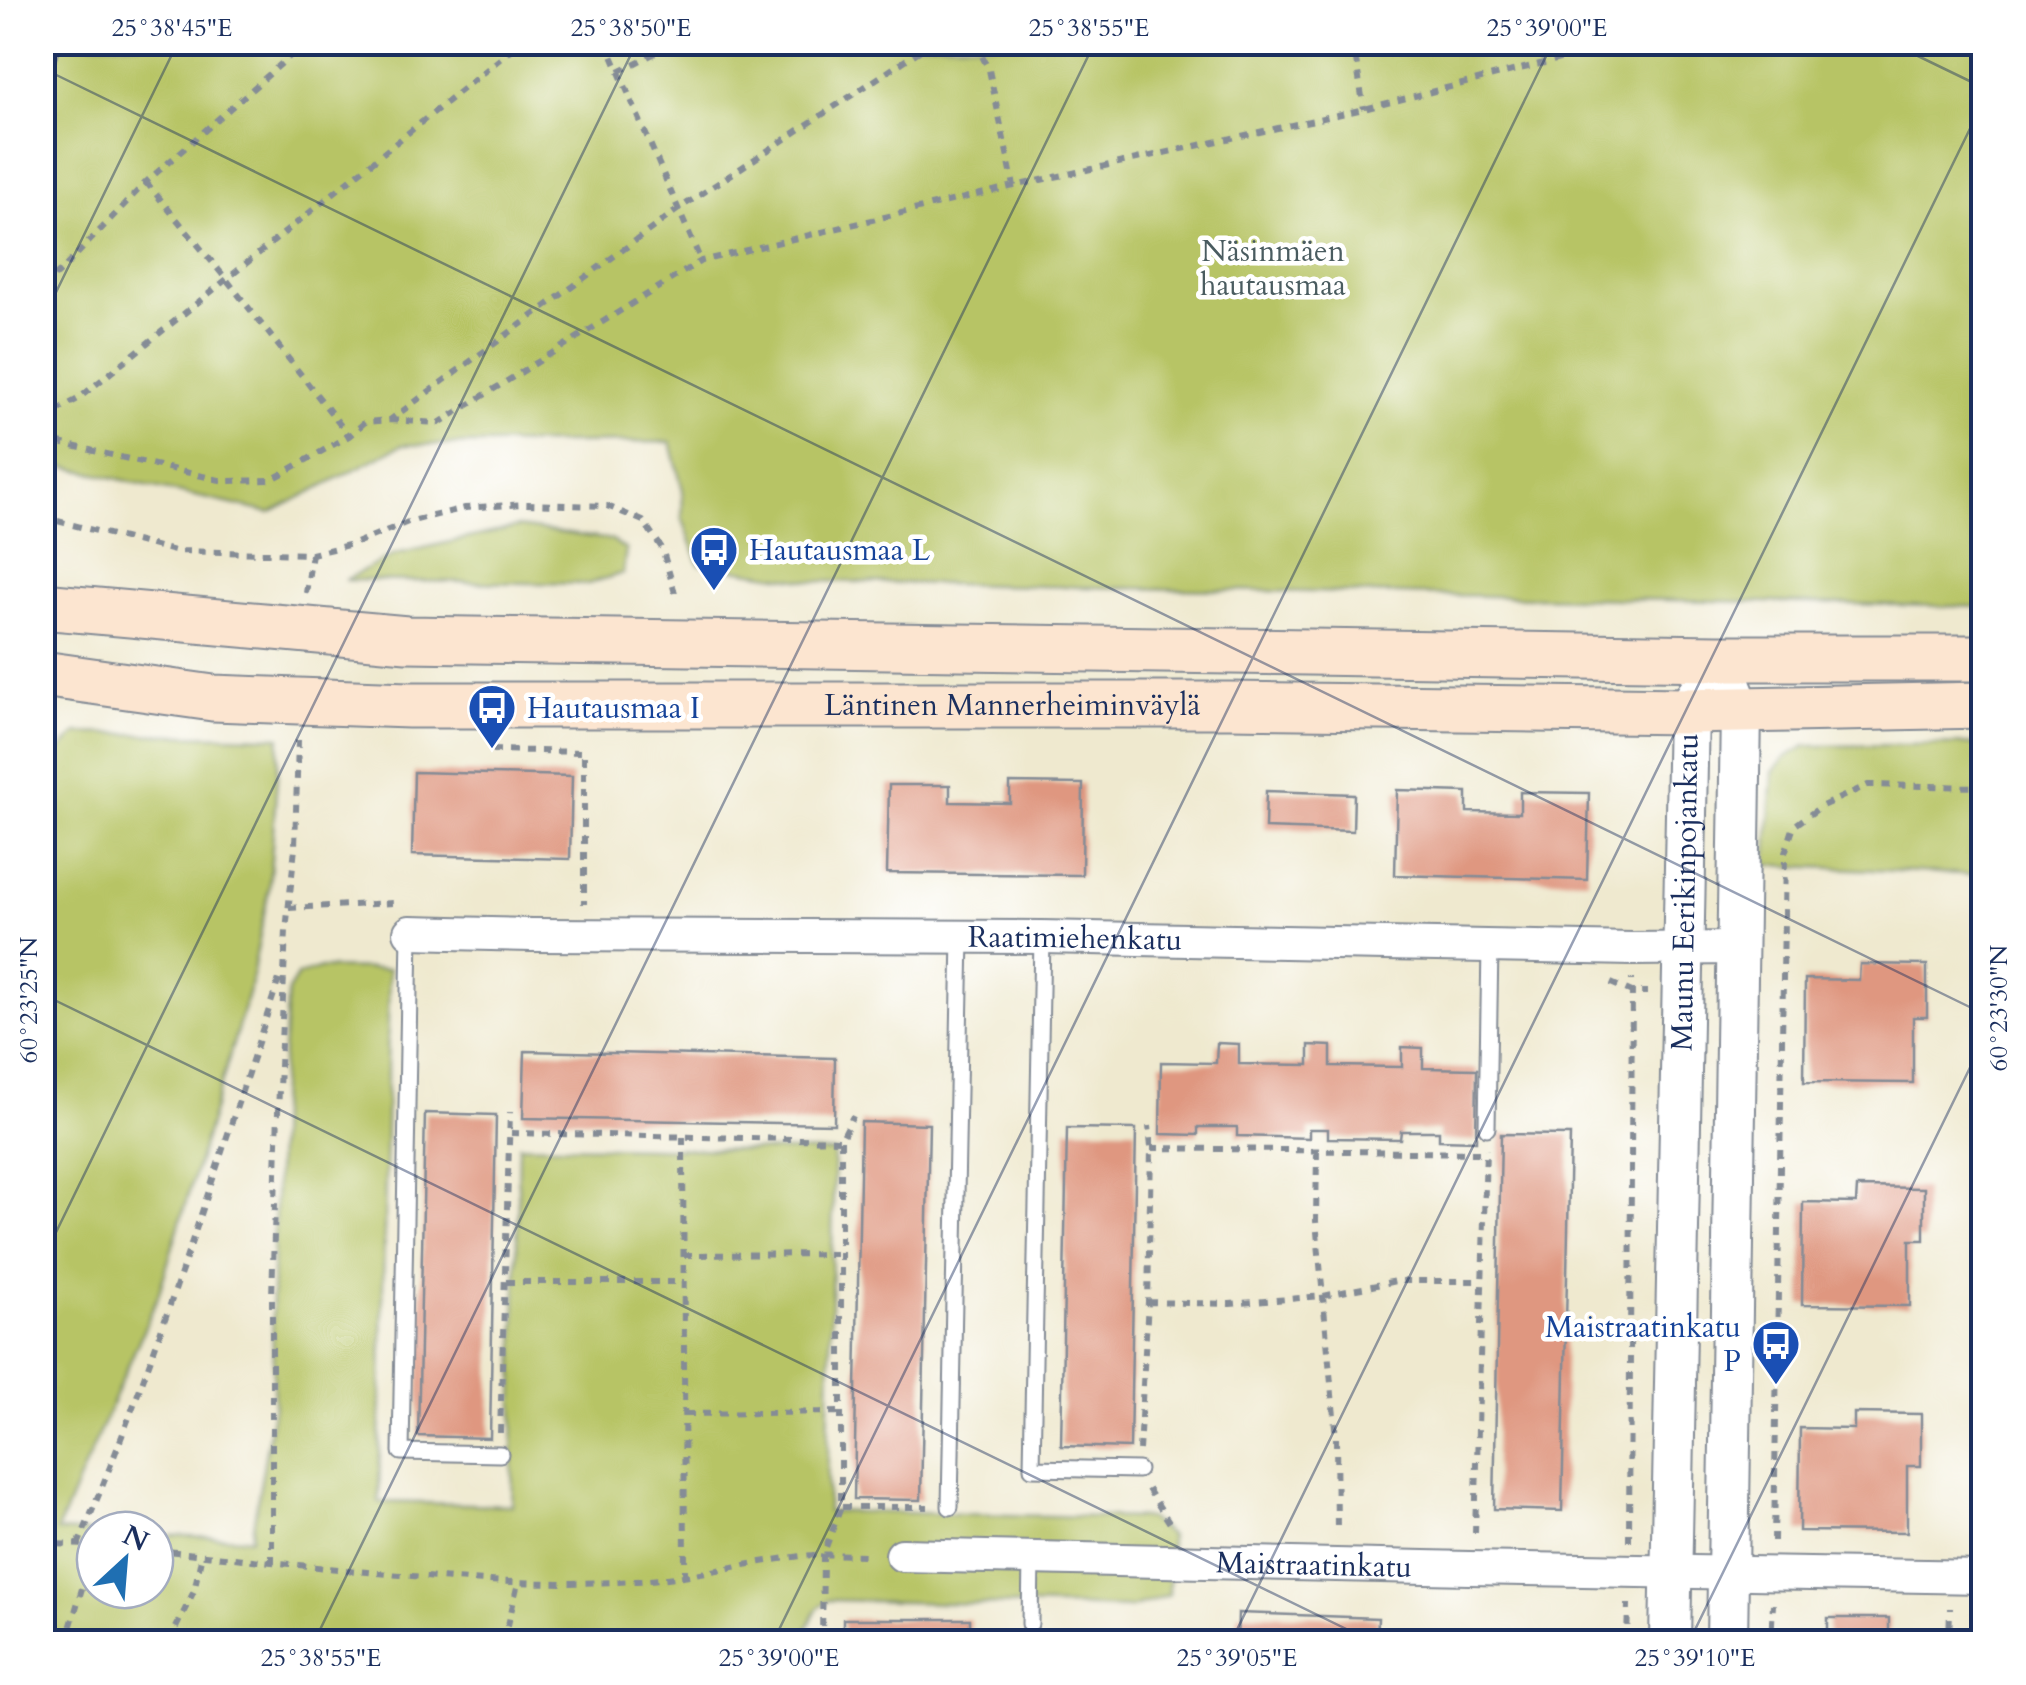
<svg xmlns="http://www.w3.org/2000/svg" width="2026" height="1685" viewBox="0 0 2026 1685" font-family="Cardo,serif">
	<rect width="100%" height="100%" fill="#fff"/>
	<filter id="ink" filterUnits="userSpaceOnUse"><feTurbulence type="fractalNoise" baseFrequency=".01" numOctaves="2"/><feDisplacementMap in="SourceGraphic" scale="20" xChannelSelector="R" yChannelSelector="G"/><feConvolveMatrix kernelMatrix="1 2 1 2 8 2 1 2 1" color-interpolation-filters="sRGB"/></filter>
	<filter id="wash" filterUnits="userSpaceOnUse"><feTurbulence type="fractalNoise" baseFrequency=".0048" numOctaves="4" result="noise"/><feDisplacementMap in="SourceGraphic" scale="40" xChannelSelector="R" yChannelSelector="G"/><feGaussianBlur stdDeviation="2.25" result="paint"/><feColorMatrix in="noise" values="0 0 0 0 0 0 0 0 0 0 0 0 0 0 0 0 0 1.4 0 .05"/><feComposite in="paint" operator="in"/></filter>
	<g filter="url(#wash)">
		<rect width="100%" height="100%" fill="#efe9cf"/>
		<path fill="#b7c465" stroke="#697a62" stroke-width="2.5" d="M43 43H1983V607L811 581 699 564 682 517 683 491 671 442 402 445 270 513 43 462Z
			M518 527 612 540 626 550 623 573 588 584 345 580 396 554Z
			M77 733 280 737 269 888 250 987 158 1296 57 1531 95 1533V1590H155V1535L251 1538 274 1404 272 1296 278 1112 288 991 298 975 321 968 389 969 379 1502 512 1505 519 1145 834 1152 827 1511 1148 1518 1170 1536 1169 1595 1131 1608 829 1600 818 1608 802 1638 801 1642H43L42 769Z
			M1983 744V875L1767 865 1773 772 1786 757 1806 746Z"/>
		<g id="blocks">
			<path fill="#df9780" d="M414 772 572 776 570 859 412 855Z
				M1010 783 1083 784 1082 875 887 873 889 785H950V802L1010 803Z
				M1397 790 1467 792V812L1520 813V792L1589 793 1587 880 1395 875Z
				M1266 791 1354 794 1353 831 1265 828Z
				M1860 964 1927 965V1017H1913V1083L1804 1082 1805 979 1859 980Z
				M1217 1043 1239 1044V1064L1309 1065V1045L1331 1046V1066L1402 1067V1047L1423 1048V1068L1477 1069 1476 1141 1439 1140V1131H1401L1400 1139 1328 1138V1129H1309V1138L1237 1136V1127H1198V1135L1160 1134 1161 1062 1216 1063Z
				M525 1051 835 1058 834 1124 523 1118Z
				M425 1113 496 1115 490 1438 418 1436Z
				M861 1122 929 1124 921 1500 854 1499Z
				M1067 1128 1136 1129 1130 1448 1061 1446Z
				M1501 1134 1570 1135 1562 1511 1494 1509Z
				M1857 1187 1924 1188V1240H1910V1306L1802 1305 1803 1202 1856 1203Z
				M1854 1413 1921 1414V1466H1907V1532L1799 1531 1800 1428 1854 1429Z
				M1238 1613 1378 1618 1377 1642H1237Z
				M1828 1618H1889V1642H1828Z
				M843 1619H970V1642H843Z"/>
		</g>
	</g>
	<g filter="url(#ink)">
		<use href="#blocks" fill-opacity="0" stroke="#858c96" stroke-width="2.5"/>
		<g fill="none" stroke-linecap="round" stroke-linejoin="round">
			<g stroke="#858c96" stroke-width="19">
				<path id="service" d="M42 74 53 42
					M410 932 401 1452 500 1454
					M1042 937 1032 1468 1138 1470
					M1487 1128 1490 946
					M950 1507 961 936
					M1030 1624 1031 1557"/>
			</g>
			<g stroke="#858c96" stroke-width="36">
				<g id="minor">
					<path id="s1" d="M410 932 532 935 1042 937 1632 949 1739 948"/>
					<path id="s2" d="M902 1555C1263 1563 1623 1573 1984 1577"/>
				</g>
			</g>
			<g stroke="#858c96" stroke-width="44">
				<g id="tertiary">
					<path id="s3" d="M1670 1642 1688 711 1718 658"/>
					<path d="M1727 1642 1741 711 1728 679"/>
				</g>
			</g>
			<g stroke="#858c96" stroke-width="49">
				<g id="secondary">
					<path d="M42 606 407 639 1718 658H1984"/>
					<path id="s4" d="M42 674 213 698 409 705H1229L1688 711 1984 705"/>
				</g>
			</g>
			<path stroke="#858c96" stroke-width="6" stroke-dasharray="8 8" stroke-linecap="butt" d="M606 42 701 261
				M975 42 989 70 1014 186
				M1353 42 1364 109
				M1586 42 1589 52
				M619 71 678 42
				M146 182 227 280 349 436
				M42 287 62 270 146 182 306 42
				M42 419 78 399 521 42
				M390 420 439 423 701 261 1014 186 1364 109 1626 42
				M42 439 224 481 271 480 349 436 365 422 390 420 680 208 933 42
				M42 517 174 551 312 554 356 543 408 522 465 508 524 504 607 506 643 521 662 548 675 593
				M306 593 312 554
				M492 750 584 752V904
				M289 908 394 903
				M1611 983 1632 992H1647
				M511 1133 841 1140 853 1116
				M683 1137 685 1577
				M841 1140V1507H928
				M1151 1148 1479 1153
				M1317 1151 1316 1221 1336 1438 1337 1530
				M684 1255 842 1254
				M506 1282H684
				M1148 1302 1230 1304 1323 1296 1396 1281H1482
				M686 1414 841 1412
				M500 1433 510 1112
				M1139 1450 1148 1302 1151 1148 1149 1126
				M1148 1489 1171 1525 1176 1526
				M1475 1533 1486 1149
				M1629 1541 1632 979
				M1774 1541 1785 853 1794 826 1820 807 1868 785 1984 787
				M42 1544 95 1545
				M78 1545C157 1359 217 1165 281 973
				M155 1550C315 1565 474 1590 636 1581 689 1578 741 1564 794 1557 819 1553 846 1555 871 1555
				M272 1563V1296L278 1112 286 930 295 848 298 740
				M66 1642 95 1545
				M169 1642 194 1591 202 1554
				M504 1642 518 1583
				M822 1642 823 1555 841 1507
				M1627 1642 1628 1604
				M1771 1642 1773 1604
				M1949 1642 1950 1608"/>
			<use href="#service" stroke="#fff" stroke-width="15"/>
			<use href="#minor" stroke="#fff" stroke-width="32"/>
			<use href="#tertiary" stroke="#fff" stroke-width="40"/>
			<use href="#secondary" stroke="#fce5d0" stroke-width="45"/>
		</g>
	</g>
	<path fill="none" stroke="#1b2f5e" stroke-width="2.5" stroke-opacity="0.45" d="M1889 42 1984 88M42 68 1984 1014M42 321 178 42M42 994 1373 1642M42 1261 637 42M314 1642 1095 42M773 1642 1553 42M1231 1642 1984 100M1689 1642 1984 1039"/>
	<defs>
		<g id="bus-pin" transform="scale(2.5)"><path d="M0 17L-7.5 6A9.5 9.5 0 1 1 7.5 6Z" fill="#1a4fb4" stroke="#fff"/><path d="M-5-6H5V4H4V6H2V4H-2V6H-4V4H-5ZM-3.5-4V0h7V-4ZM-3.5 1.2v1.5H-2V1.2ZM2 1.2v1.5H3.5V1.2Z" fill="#fff"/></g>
	</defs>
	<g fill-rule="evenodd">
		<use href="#bus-pin" x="714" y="550"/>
		<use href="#bus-pin" x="492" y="708"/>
		<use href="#bus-pin" x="1776" y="1344"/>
	</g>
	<g text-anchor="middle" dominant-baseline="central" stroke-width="9" stroke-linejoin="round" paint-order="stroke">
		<g font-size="30" fill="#4a5c60" stroke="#fff">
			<text x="1273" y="251">Näsinmäen<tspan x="1273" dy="34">hautausmaa</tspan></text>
		</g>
		<g font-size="30" fill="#164399" stroke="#fff" text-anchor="start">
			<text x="749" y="550">Hautausmaa L</text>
			<text x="527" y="708">Hautausmaa I</text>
			<text x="1741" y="1327" text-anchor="end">Maistraatinkatu<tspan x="1741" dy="34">P</tspan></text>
		</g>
		<g font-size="30" fill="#1b2f5e" stroke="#fff">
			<text stroke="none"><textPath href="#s4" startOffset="972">Läntinen Mannerheiminväylä</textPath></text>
			<text stroke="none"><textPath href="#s3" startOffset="750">Maunu Eerikinpojankatu</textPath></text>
			<text stroke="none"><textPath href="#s1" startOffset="665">Raatimiehenkatu</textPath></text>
			<text stroke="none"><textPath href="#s2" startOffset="412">Maistraatinkatu</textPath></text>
		</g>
	</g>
	<rect width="2026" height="1685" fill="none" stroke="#fff" stroke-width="110"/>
	<g transform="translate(125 1560) rotate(26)"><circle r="48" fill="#ffffff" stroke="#a4acbf" stroke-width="2.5"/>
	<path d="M0-8L18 38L0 25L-18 38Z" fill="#1f6fb2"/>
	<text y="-15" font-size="28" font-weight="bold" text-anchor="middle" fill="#1b2f5e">N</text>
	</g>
	<rect x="55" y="55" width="1916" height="1575" fill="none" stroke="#1b2f5e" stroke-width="4"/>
	<g font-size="25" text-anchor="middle" fill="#1b2f5e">
		<text x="172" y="36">25°38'45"E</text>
		<text x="631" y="36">25°38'50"E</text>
		<text x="1089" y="36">25°38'55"E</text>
		<text x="1547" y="36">25°39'00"E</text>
		<text transform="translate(28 1000) rotate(-90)" y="9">60°23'25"N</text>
		<text transform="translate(1998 1008) rotate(-90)" y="9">60°23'30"N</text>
		<text x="321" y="1666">25°38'55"E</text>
		<text x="779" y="1666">25°39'00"E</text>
		<text x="1237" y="1666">25°39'05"E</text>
		<text x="1695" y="1666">25°39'10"E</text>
	</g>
</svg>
